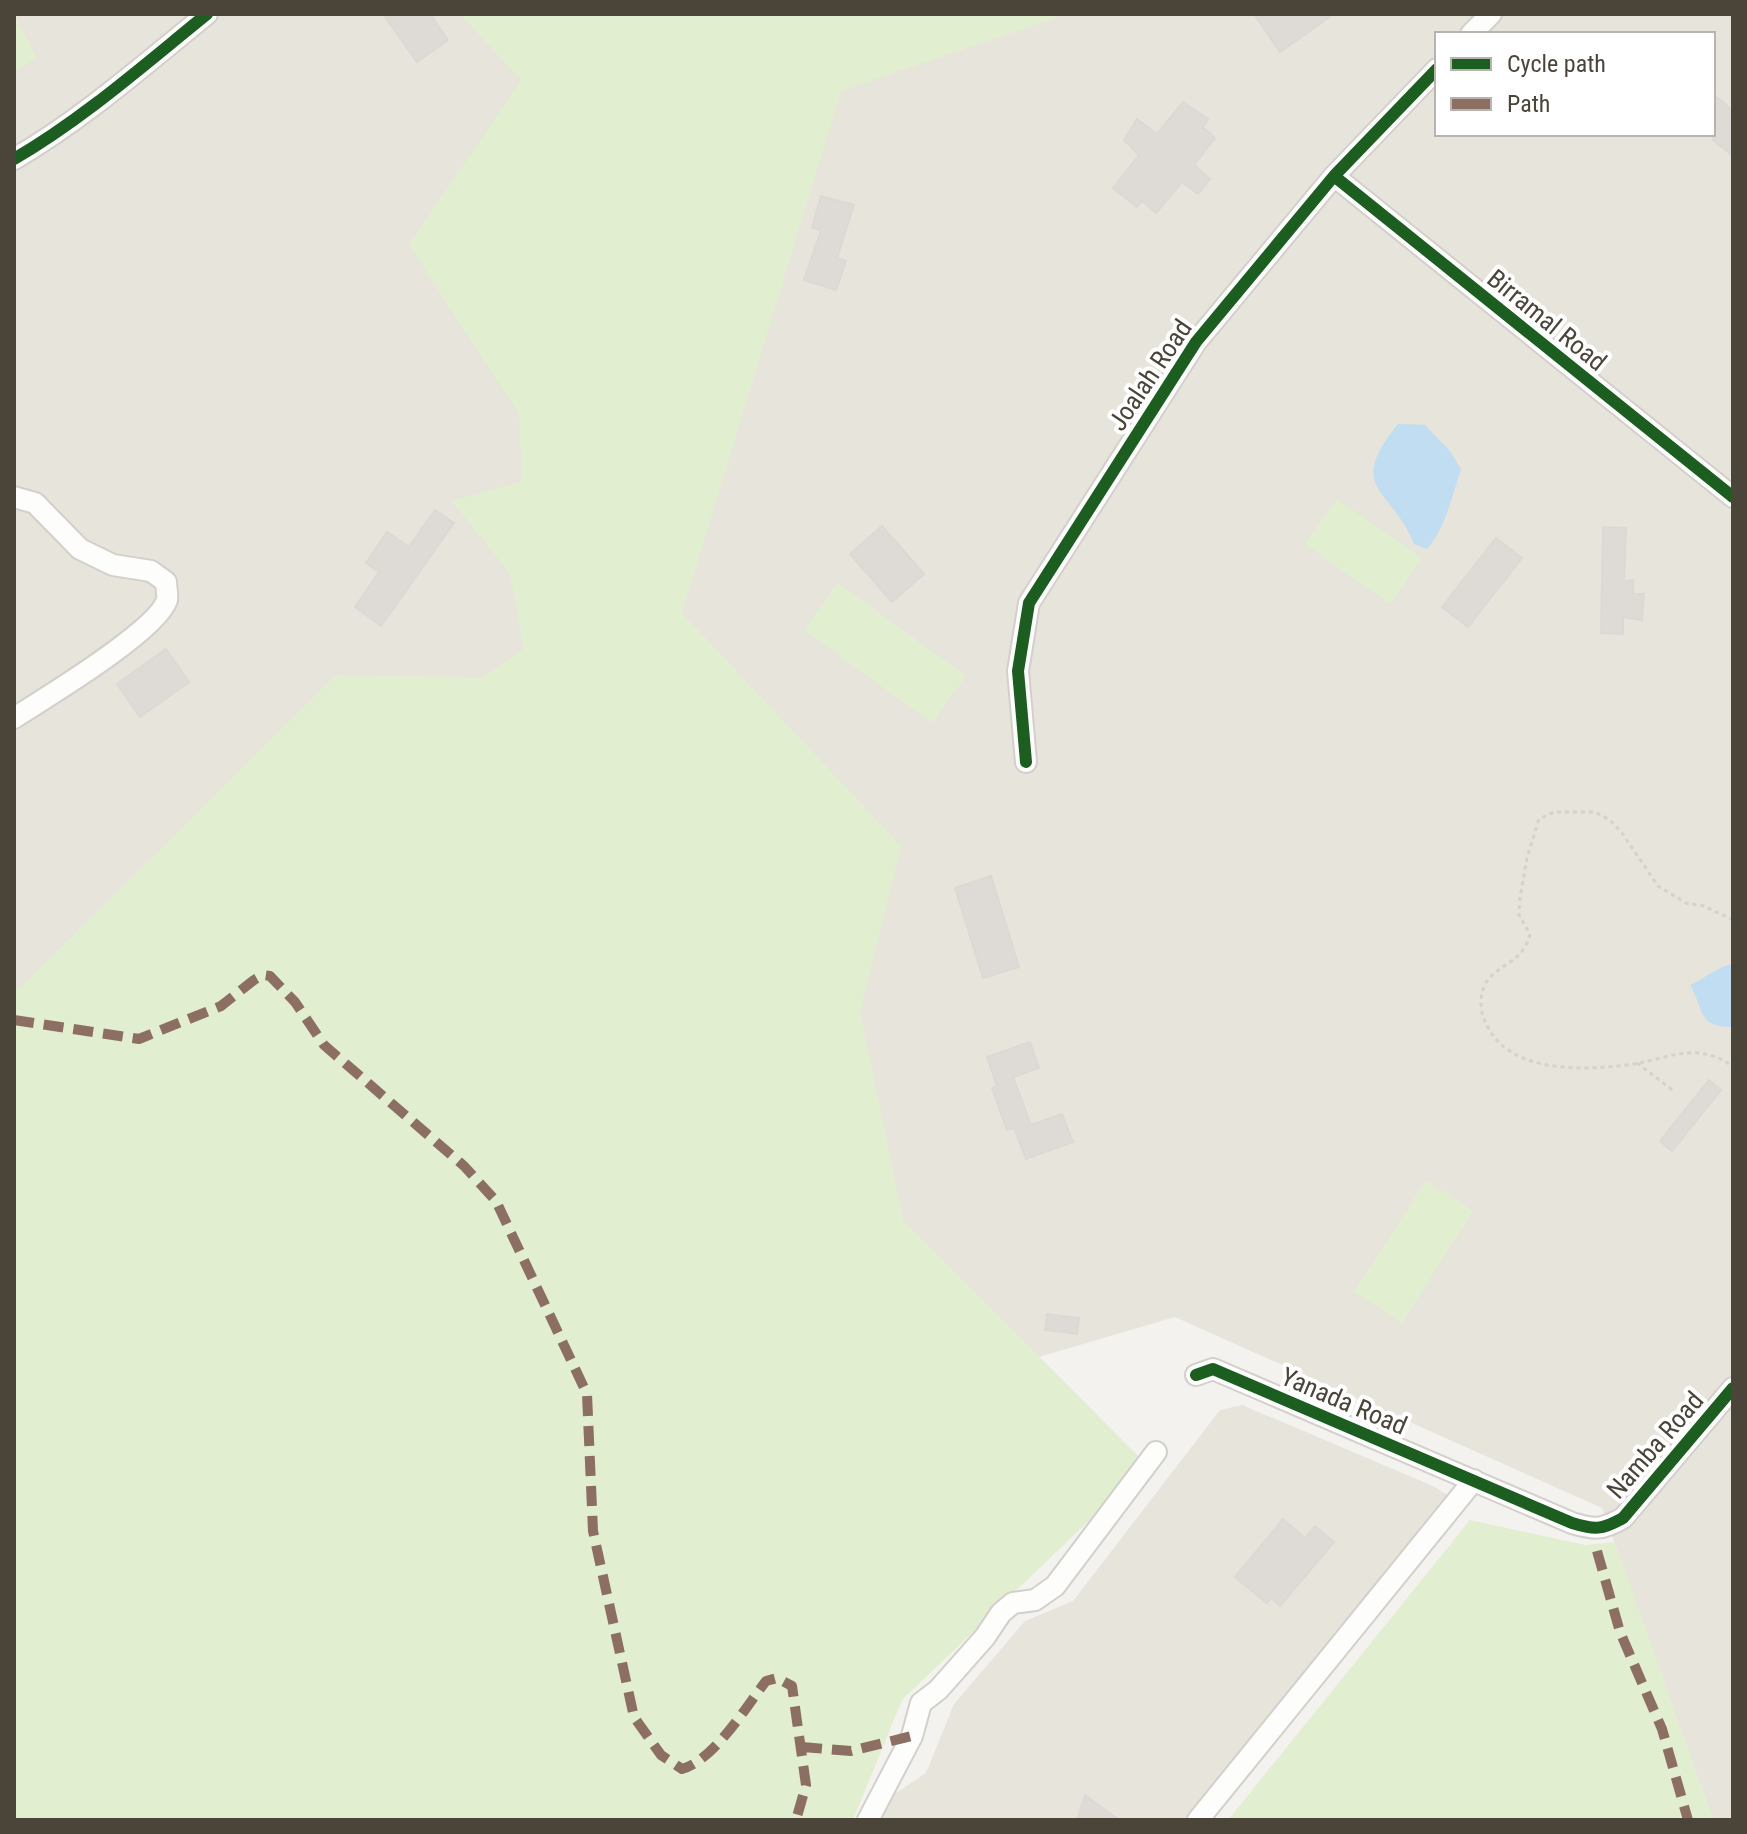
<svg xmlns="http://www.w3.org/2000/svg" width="1747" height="1834" viewBox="0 0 1747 1834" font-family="'Roboto Condensed',sans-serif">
	<rect width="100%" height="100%" fill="#f4f2ee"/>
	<path fill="#e7e4dc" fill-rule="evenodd" d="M14 14H1733V1820H1713L1602 1508 1175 1317 672 1465 14 1036ZM1437 34H1713V134H1437Z
		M1242 1405 1433 1486 1467 1507 1213 1820H878L884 1801 926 1773 954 1704 1025 1621 1073 1601 1220 1410Z"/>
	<path fill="#e1eecf" d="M14 14 37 59 14 71Z
		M460 14H1067L841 91 682 613 901 846 860 1011 903 1220 1147 1465 902 1700 853 1820H14V988H20L336 675 482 677 524 648 510 574 452 501 522 481 519 414 409 245 521 80Z
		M1337 499 1422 558 1390 604 1305 544Z
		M838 583 966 676 932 723 804 630Z
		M1426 1180 1473 1211 1402 1323 1354 1292Z
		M1470 1520 1585 1545 1615 1542 1713 1820H1228Z"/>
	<path fill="#c0ddf1" d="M1398 424 1425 425 1450 451 1461 469C1452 496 1446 527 1427 549L1414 544C1391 487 1345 490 1398 424Z
		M1733 964V1027C1696 1028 1704 1007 1690 985 1704 979 1718 966 1733 964Z"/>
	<path fill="#dedbd6" stroke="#dcd9d4" stroke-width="2" d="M383 14H430L448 40 417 62Z
		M1254 14H1334L1280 52Z
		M1713 94 1733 111V156L1713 140Z
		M1183 102 1208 119 1203 127 1215 138 1194 165 1210 179 1198 194 1182 182 1156 213 1142 201 1137 207 1113 188 1139 155 1124 140 1137 119 1157 134Z
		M821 196 854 205 837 258 846 261 836 290 804 280 821 230 812 228Z
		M435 510 454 523 381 626 355 607 379 572 366 563 387 532 409 547Z
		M882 526 924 574 892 602 850 554Z
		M1603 527 1626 528 1624 581 1633 580V594H1644L1642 620 1623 617V634L1601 633Z
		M1496 538 1522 558 1468 627 1442 607Z
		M166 649 189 682 140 717 117 684Z
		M991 876 1019 967 983 978 955 888Z
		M1030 1042 1039 1068 1013 1077 1031 1125 1062 1114 1073 1142 1026 1159 1014 1128 1007 1130 992 1088 997 1086 987 1057Z
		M1709 1080 1721 1090 1672 1151 1660 1141Z
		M1047 1314 1079 1318 1077 1334 1045 1330Z
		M1283 1519 1305 1538 1315 1526 1334 1542 1280 1606 1271 1598 1267 1603 1235 1577Z
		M1085 1795 1119 1820H1077Z"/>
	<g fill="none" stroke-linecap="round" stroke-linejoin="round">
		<g stroke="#d2d0cb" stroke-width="24">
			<path id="minor" d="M1471 34 1491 14
				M14 159C83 119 145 64 207 14
				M1334 176 1733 497
				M14 497 35 503 80 549 113 565 151 571 166 582C166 587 168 595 167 600 157 631 45 698 14 718
				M1026 762 1018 671 1029 603 1196 342 1334 176 1437 69
				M1196 1375 1213 1369 1572 1523C1595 1530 1602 1530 1623 1518L1733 1388
				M868 1820 912 1736 921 1703 938 1690 985 1637 1001 1613 1013 1603 1035 1600 1055 1586 1156 1452
				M1198 1820 1474 1480"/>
		</g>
		<path stroke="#d3d2cc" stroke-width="3" stroke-dasharray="4 4" stroke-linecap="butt" d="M1733 920 1704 906 1686 903 1658 886 1622 833 1610 820 1595 812H1554L1539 819 1527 858 1520 898 1519 915 1530 934C1521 971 1485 962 1481 999 1480 1014 1486 1026 1495 1038 1525 1075 1597 1070 1640 1063 1658 1059 1681 1051 1700 1053 1713 1055 1723 1059 1733 1067
			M1637 1063 1675 1092"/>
		<use href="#minor" stroke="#fdfdfc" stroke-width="20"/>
		<path stroke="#8d6e63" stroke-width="10" stroke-dasharray="20 10" stroke-linecap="butt" d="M14 1020 139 1039 221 1006 254 980 263 975 270 976 295 1002 324 1045 464 1166 496 1201 587 1394 593 1531 634 1717 661 1755 682 1769C714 1760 746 1707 766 1681L777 1678 792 1686 806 1785 796 1820
			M1597 1551 1620 1632 1662 1729 1688 1820
			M802 1747 851 1751 912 1736"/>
		<g stroke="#fff" stroke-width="17">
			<path id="cycleway" d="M14 159C83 119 145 64 207 14
				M1334 176 1733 497
				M1026 762 1018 671 1029 603 1196 342 1334 176 1437 69
				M1196 1375 1213 1369 1572 1523C1595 1530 1602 1530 1623 1518L1733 1388"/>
		</g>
		<use href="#cycleway" stroke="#1b5e20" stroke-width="12"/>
	</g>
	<g text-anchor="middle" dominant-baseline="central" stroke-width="8" stroke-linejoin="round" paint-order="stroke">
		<g font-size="26" fill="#4b4439" stroke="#fff">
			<text transform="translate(1547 320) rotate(39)">Birramal Road</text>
			<text transform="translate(1150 375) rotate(-56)">Joalah Road</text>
			<text transform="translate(1344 1401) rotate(23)">Yanada Road</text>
			<text transform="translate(1655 1445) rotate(-49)">Namba Road</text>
		</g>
	</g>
	<rect width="1747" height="1834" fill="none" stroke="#4b4439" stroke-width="32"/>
	<rect x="1435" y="32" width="280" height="104" fill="#ffffff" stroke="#b7b4b0" stroke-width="2"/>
	<rect x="1451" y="58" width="40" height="12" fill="#1b5e20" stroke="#b7b4b0" stroke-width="2"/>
	<text x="1507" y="72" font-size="24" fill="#4b4439">Cycle path</text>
	<rect x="1451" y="98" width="40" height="12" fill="#8d6e63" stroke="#b7b4b0" stroke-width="2"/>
	<text x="1507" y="112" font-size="24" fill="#4b4439">Path</text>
</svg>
